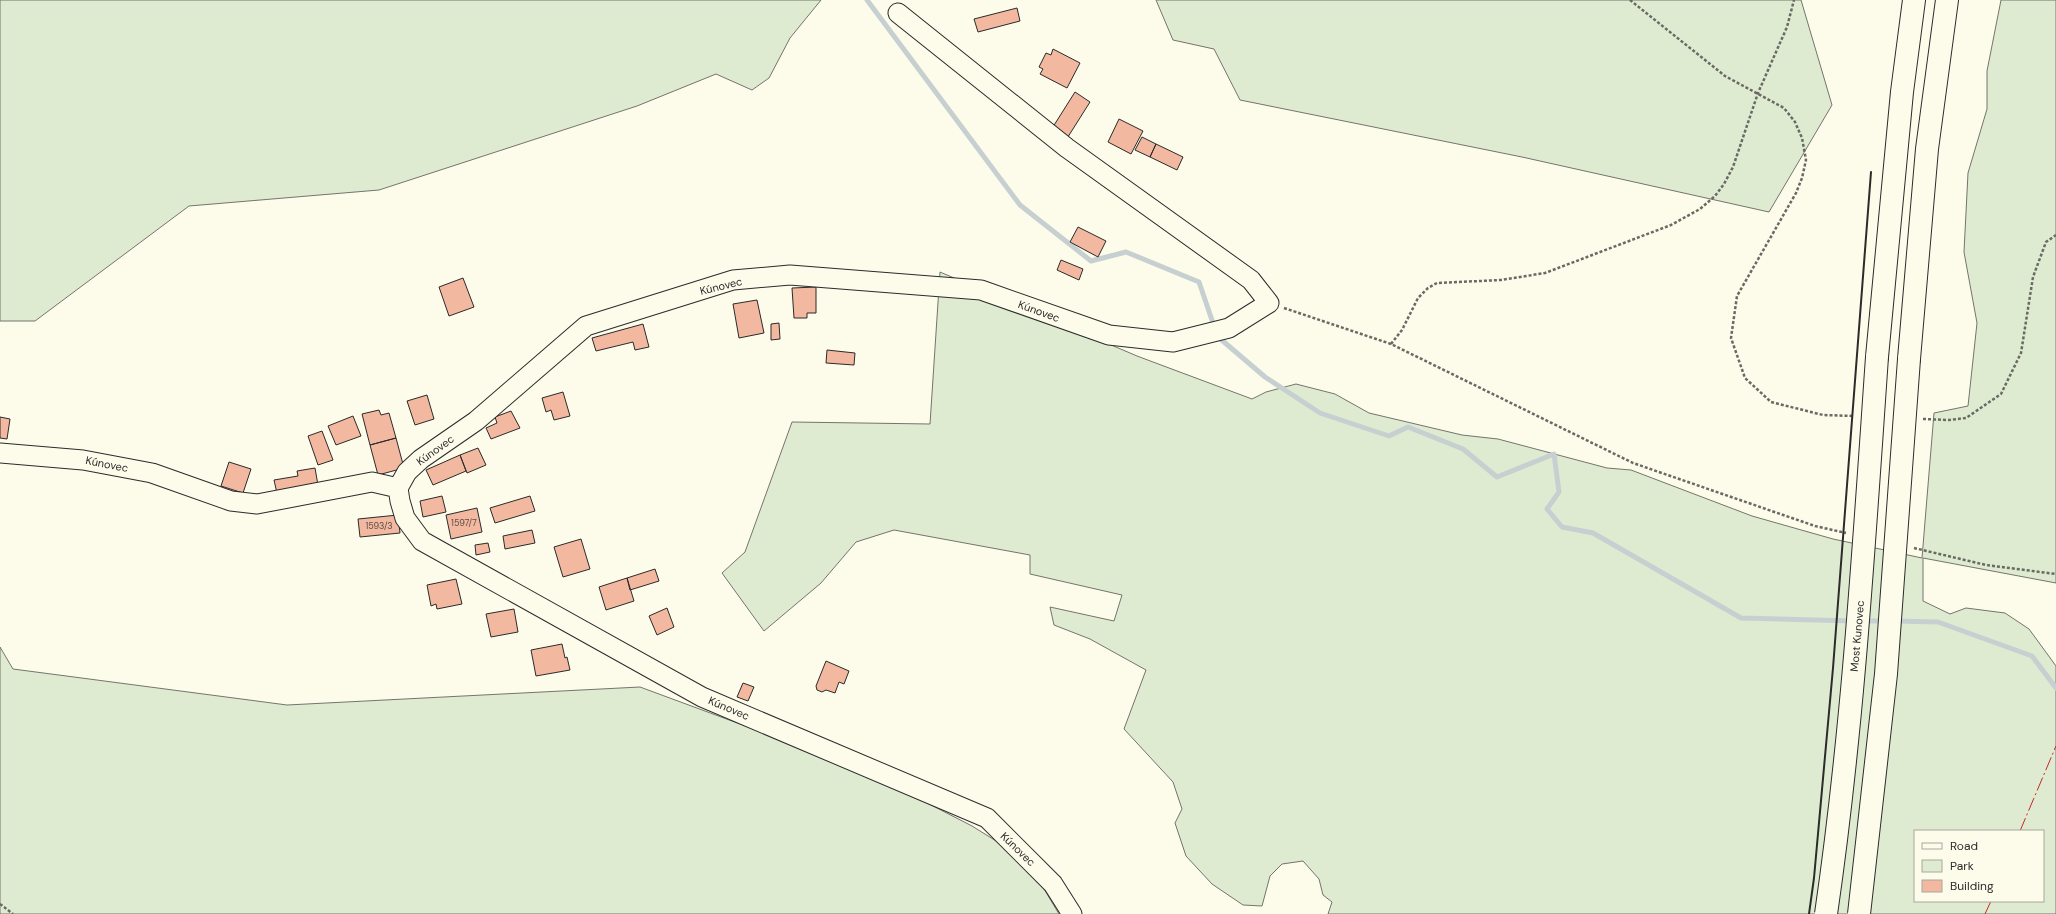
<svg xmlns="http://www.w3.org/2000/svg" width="2056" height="914" viewBox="0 0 2056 914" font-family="'DM Sans',sans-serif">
	<rect width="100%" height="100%" fill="#fdfbea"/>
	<path fill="#deebd1" stroke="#74746e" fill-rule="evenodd" d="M0 0H821L790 38 769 78 752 90 716 74 637 106 379 190 189 206 35 321H0Z
		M1156 0H1801L1832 105 1769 212 1522 157 1240 100 1214 49 1173 40Z
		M2001 0H2056V583L1923 558V601L1950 614 1966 608 2005 613 2029 629 2056 666V914H1328L1332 902 1323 895 1319 879 1303 861 1282 864 1270 876 1262 906 1243 905 1212 884 1186 856 1175 823 1182 809 1173 782 1124 729 1146 670 1090 639 1054 625 1050 607 1114 621 1122 595 1030 574V555L894 530 856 542 821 583 764 631 722 573 745 552 792 422 930 424 940 272 1137 356 1252 399 1266 392 1296 384 1335 394 1369 413 1462 435 1498 439 1607 468 1631 470 1752 516 1833 539 1922 558 1934 413 1968 406 1977 323 1964 252 1968 173 1987 109V71ZM1915 831H2043V901H1915Z
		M0 647 13 669 287 705 640 687 859 768 972 826 1009 849 1041 884 1059 914H0Z"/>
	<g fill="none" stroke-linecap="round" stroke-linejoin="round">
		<path stroke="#c7d0d0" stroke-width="5" d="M867 0 1020 205 1091 261 1126 252 1199 282 1215 329
			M1217 336 1265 377 1320 413 1389 436 1408 427 1463 449 1497 477 1554 454 1559 492 1547 509 1562 527 1593 533 1741 618 1854 621
			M1864 621H1884
			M1894 621 1938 622 2032 656 2056 688"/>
	</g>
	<path fill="#f2b8a0" stroke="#2b2b2b" d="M1017 8 1020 21 978 32 974 19Z
		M1053 49 1080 63 1067 88 1040 74 1043 69 1039 67 1046 53 1051 55Z
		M1075 92 1090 102 1066 140 1051 130Z
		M1119 119 1143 131 1131 154 1108 142Z
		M1142 137 1156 144 1150 157 1135 150Z
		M1156 144 1183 157 1177 170 1150 157Z
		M1078 227 1106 241 1098 257 1070 242Z
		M1061 260 1083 269 1079 280 1057 270Z
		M463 278 474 307 449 316 439 287Z
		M816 287V313H807V318H794L792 288Z
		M757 300 764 333 739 338 733 304Z
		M779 323 780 339 771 340V324Z
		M643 324 649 347 635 350 633 342 596 351 592 338Z
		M827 350 855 353 854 365 826 363Z
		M563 392 570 416 554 420 551 410 546 412 542 398Z
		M427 395 434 419 415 425 407 401Z
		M379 410 381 415 389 413 396 438 370 445 362 414Z
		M511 411 520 428 491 439 486 428 497 423 495 417Z
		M353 416 361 436 336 445 328 426Z
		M0 417 10 419 7 439 0 438Z
		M322 431 333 460 318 465 308 436Z
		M396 438 404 468 378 475 370 445Z
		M478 448 486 465 467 473 460 455Z
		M460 455 466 471 433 485 426 470Z
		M229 462 251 469 243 493 221 486Z
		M315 468 319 491 278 498 274 480 298 476 297 471Z
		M442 496 446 512 423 517 420 501Z
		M530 496 535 511 495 523 490 508Z
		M477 508 482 532 451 539 446 515Z
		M398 515 400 533 360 537 358 519Z
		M532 530 535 543 505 549 503 536Z
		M581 539 590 569 563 577 554 547Z
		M488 543 490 552 476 555 475 545Z
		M655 569 659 581 630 590 627 578Z
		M627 578 634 601 606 610 599 587Z
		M456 579 462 604 437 609 436 604 431 606 427 585Z
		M667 608 674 627 657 635 649 616Z
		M514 609 518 632 491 637 486 614Z
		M562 644 565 658 567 657 570 670 536 676 531 650Z
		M826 661 849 671 844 684 839 682 835 693 826 690 822 692 817 690 816 686Z
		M743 683 754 687 748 701 737 697Z"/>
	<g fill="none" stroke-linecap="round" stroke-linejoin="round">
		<g stroke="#2b2b2b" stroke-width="21">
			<path id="minor" d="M898 13 1067 148 1251 280 1269 303 1229 328 1173 342 1109 335 981 290 790 275 733 280 586 326 476 421 421 459 407 472 398 488 400 501 405 518 422 541 702 697 987 818 1053 884 1072 914
				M0 453 83 460 152 473 231 501 257 504 372 482 398 488"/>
		</g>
		<g stroke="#2b2b2b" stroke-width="24">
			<path id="highway" d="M1877 357 1902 92 1914 0
				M1909 359 1927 149 1947 0"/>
		</g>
		<path stroke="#6a6964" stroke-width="2.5" stroke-dasharray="3 2" stroke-linecap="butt" d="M1630 0 1725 76 1784 108 1795 122 1802 138 1806 160 1802 178 1796 193 1737 296 1731 338 1745 378 1771 402 1823 415 1854 416
			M1284 308 1391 344 1633 463 1815 526 1846 533
			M1391 344 1402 330 1418 298 1428 288 1437 283 1501 280 1545 273 1671 225 1700 209 1715 196 1724 184 1733 167 1758 93 1787 27 1794 0
			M1923 419 1949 420 1966 418 2001 394 2021 353 2033 277 2046 242 2056 235
			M1914 548 1986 565 2056 574
			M0 904 13 914"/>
		<use href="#minor" stroke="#fdfbea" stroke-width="19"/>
		<use href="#highway" stroke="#fdfbea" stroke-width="22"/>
		<g stroke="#2b2b2b" stroke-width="24" stroke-linecap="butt">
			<path id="highway-bridge" d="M1826 914C1853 729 1864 543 1877 357
				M1859 914 1886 674 1909 359"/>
		</g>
		<use href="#highway-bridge" stroke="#fdfbea" stroke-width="22"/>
		<path stroke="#2b2b2b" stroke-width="2" d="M1809 914 1814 878 1833 668 1871 172"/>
		<path stroke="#c62828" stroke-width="1" stroke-dasharray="14 3 2 3" stroke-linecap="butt" d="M2020 831 2056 746
			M1985 914 1991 901"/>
	</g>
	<g text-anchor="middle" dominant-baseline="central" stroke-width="3" stroke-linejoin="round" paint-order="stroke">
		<g font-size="9" fill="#5d4e48">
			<text x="464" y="523">1597/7</text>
			<text x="379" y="526">1593/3</text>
		</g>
		<g font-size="11" fill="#2b2b2b" stroke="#fdfbea">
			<text transform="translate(721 286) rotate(-14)">Kúnovec</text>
			<text transform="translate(1039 311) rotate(20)">Kúnovec</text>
			<text transform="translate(435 450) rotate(-36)">Kúnovec</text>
			<text transform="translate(107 464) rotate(11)">Kúnovec</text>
			<text transform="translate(1857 636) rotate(-85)">Most Kunovec</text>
			<text transform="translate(729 708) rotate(23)">Kúnovec</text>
			<text transform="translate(1018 849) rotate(44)">Kúnovec</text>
		</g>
	</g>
	<rect x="1914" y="830" width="130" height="72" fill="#fdfbea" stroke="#a9a89e"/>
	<rect x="1922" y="843" width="20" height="6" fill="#fdfbea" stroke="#a9a89e"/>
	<text x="1950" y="850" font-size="12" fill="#2b2b2b">Road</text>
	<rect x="1922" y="860" width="20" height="12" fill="#deebd1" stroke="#a9a89e"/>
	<text x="1950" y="870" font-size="12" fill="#2b2b2b">Park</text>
	<rect x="1922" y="880" width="20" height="12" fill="#f2b8a0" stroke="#a9a89e"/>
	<text x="1950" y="890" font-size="12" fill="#2b2b2b">Building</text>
</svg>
